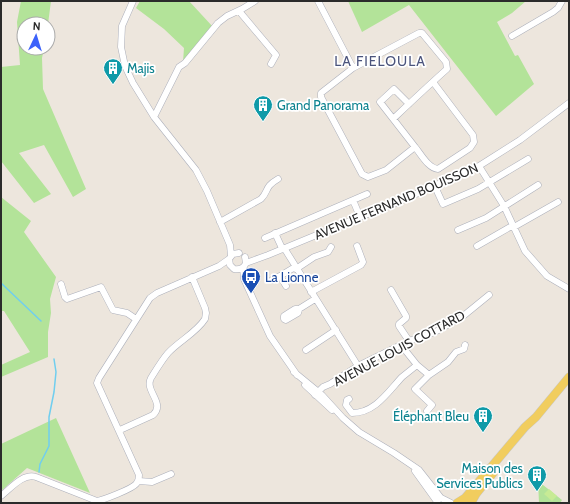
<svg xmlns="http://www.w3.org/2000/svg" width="570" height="504" viewBox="0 0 570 504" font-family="Cabin,sans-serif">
	<rect width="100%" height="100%" fill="#ede6dd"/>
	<path fill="#b3e399" d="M21 1H51L48 24H24V48H44L42 58 43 89 86 189 73 197 44 145 19 153 51 194 34 203 1 161V67L20 65 17 22Z
		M140 1H189L213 27 183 62 184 48 164 29 136 8Z
		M348 1H526L512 13 497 22 515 56 518 55 534 84 496 116 409 5 362 32Z
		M1 197 31 221 24 232 56 277 50 299 51 313 48 332V357L1 377V365L30 352 4 311H1Z
		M56 418 90 493 27 468 1 491V444Z
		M538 481 562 500 560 503H539Z"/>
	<path fill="#c7eb95" d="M549 489 557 496 552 501 544 494Z"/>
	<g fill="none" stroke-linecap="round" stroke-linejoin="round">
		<path stroke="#70ceef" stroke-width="1.5" d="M1 283 41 321
			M39 472 40 464 49 446V417L54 392 56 372 54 359"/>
		<g stroke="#adb0bb" stroke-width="7">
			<path id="minor" d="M133 1 122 26 121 47 125 66 133 83 154 117 196 170 207 191 230 245 231 256
				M318 1 353 68
				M239 11 276 55 271 64
				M512 36 553 12 558 8 562 1
				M154 117 179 67 185 63 218 23 227 16 242 9 255 1
				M394 118C411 102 429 85 447 69L446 62 422 33H419L353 68 321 93V97L362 174 368 177 386 170 415 147 380 102 394 89 409 104
				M415 147C421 154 428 168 438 169L470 148 474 142 473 135 433 82
				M479 166 504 206 525 251 547 276 569 289
				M437 191 443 204 478 189 528 159
				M353 200 360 217
				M220 222 261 199C269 191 264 187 278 179
				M458 230 486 218 538 185
				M275 233 281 246 286 251 358 366
				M265 238 367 194
				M477 246 510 227H514L558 202
				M239 253 233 254 229 259 230 265 234 269C240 270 244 268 246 263L245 257
				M246 263 268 255 360 217 389 206 479 166 520 140 569 103
				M243 268 244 279 270 336 297 375
				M296 269 314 257 328 252 331 247
				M280 276 286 286
				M272 280 280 276 295 267
				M61 284 65 297 67 299 101 287 113 310 127 313 136 319
				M391 290 406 316V318L399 324V326L409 341
				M311 292 361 265 363 262 357 246
				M299 309 298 313 286 320 284 319V316L295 309H299L315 299
				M401 345 417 365 429 375 448 362 456 352 464 349 465 345
				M306 350 336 330
				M294 372 322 395 343 418 359 432 394 453 419 470 441 498 451 503
				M305 385 332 410
				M315 395 323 387 330 384 358 366 409 341 435 332 462 317 489 295
				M349 399 347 400 346 405 352 413C375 413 388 392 402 377 407 373 412 369 417 365
				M427 411 432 405 415 389 429 375
				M120 430 153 415C166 403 144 391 151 378 156 370 162 360 168 353 179 341 196 333 205 319L206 313 205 308 192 277
				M415 471 438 503
				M139 481 152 482 171 474
				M1 496C11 488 23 473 36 477L97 501C103 500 132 489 136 484 139 481 139 478 139 475L97 383 99 378 150 298 157 293 219 266 229 259"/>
		</g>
		<g stroke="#c8c8c8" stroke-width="9">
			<path id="major" d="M457 503 465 498 525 427 536 417 569 377
				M471 503 476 494 494 472"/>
		</g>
		<use href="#minor" stroke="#fff" stroke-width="6"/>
		<use href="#major" stroke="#f1cd5e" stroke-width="8"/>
	</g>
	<defs>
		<g id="building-pin" transform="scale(1)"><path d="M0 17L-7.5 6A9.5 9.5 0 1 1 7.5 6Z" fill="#0f9aa8" stroke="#fff"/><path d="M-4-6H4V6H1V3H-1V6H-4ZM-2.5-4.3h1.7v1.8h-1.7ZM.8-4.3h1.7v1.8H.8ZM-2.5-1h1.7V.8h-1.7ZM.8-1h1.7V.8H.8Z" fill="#fff"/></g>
		<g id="bus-pin" transform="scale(1)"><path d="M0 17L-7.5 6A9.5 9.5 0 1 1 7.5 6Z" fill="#1a4fb4" stroke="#fff"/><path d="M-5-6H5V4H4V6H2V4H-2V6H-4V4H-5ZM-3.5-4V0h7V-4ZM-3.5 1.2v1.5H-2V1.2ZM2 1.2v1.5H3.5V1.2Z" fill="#fff"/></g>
	</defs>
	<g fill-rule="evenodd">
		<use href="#building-pin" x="113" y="68"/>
		<use href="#building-pin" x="263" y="105"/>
		<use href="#bus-pin" x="251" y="277"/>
		<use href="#building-pin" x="483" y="416"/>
		<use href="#building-pin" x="537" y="475"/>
	</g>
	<g text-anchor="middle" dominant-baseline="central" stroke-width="3.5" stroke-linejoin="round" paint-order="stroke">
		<g font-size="13" fill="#0d838f" stroke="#fff" text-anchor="start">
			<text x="127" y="68">Majis</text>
			<text x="277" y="105">Grand Panorama</text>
			<text x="469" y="416" text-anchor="end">Éléphant Bleu</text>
			<text x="523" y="468" text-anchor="end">Maison des<tspan x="523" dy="15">Services Publics</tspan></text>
		</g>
		<g font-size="13" fill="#2b2b2b" stroke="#fff">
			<text transform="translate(396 201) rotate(-23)">AVENUE FERNAND BOUISSON</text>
			<text transform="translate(399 348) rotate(-28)">AVENUE LOUIS COTTARD</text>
		</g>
		<g font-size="13" fill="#164399" stroke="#fff" text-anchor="start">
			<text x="265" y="277">La Lionne</text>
		</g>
		<g font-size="14" letter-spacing="1" fill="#4b547c" stroke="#fff">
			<text x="380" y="61">LA FIELOULA</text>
		</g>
	</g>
	<rect width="570" height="504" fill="none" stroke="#2b2b2b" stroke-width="4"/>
	<g transform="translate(36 36) rotate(4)"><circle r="19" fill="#ffffff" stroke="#aaaaaa"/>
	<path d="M0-3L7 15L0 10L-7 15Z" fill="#3c62fa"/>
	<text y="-6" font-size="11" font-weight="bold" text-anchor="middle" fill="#2b2b2b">N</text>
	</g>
</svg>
